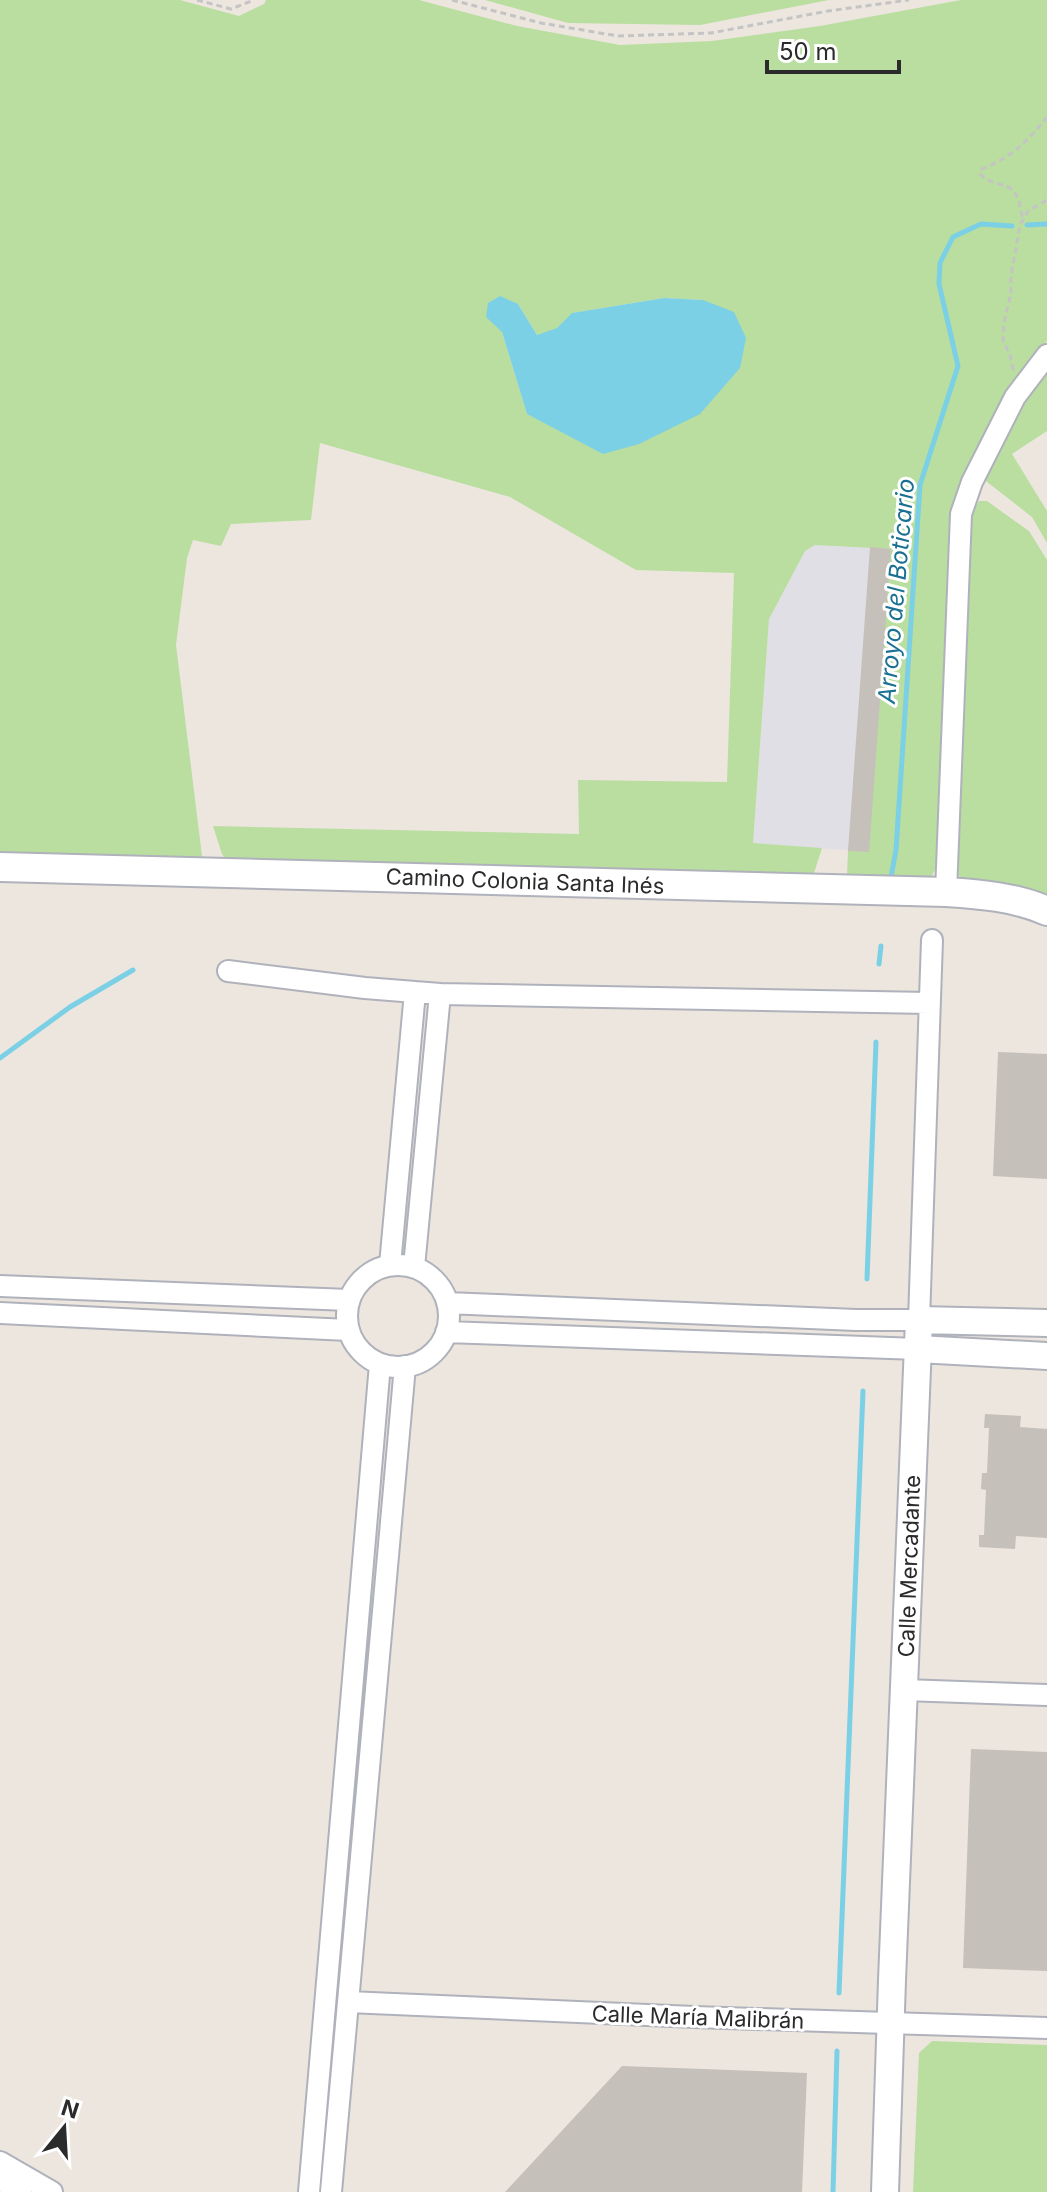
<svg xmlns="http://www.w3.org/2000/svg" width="1047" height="2192" viewBox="0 0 1047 2192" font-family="Inter,sans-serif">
	<rect width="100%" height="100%" fill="#ece6df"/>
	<path fill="#e0dfe5" d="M815 545 891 549 869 852 753 843 769 619 805 551Z"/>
	<path fill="#b9dea0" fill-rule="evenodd" d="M0 0H180L239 16 264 4 266 0H419L517 26 620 45 712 41 820 26 961 0H1047V341L1018 374 1003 398 959 492 950 541 937 866 928 883 847 876 848 851 891 549 815 545 805 551 769 619 753 843 822 848 814 873 803 879 229 864 222 854 213 826 579 834 578 780 727 782 734 573 636 570 510 497 320 443 311 520 231 524 221 546 193 540 187 558 176 645 202 856 197 860 0 852ZM664 298 703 300 527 414 502 332 518 304 537 335 557 329 573 313Z
		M485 0H829L700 25 568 23Z
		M1047 371V431L1012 454 1047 511V543L1032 517 982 478 1020 407Z
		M979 501H987L1029 531 1047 560V899L966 881 955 873 963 636 972 513Z
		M932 2041 1047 2045V2192H913L919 2053Z"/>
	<path fill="#7bd0e5" d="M500 296 518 304 537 335 557 328 572 313 664 298 703 300 734 312 746 338 740 368 700 414 639 444 603 454 527 414 502 332 486 317 488 303Z"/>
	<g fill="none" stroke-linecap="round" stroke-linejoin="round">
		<path stroke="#7bd0e5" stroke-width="5" d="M1027 225 1047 224
			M891 877 896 850 920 485 958 366 939 284 940 263 953 237 981 224 1012 226
			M879 964 881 946
			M0 1058 70 1007 133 970
			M867 1279 876 1042
			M839 1993 863 1391
			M833 2192 837 2051"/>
	</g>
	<path fill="#c5c0ba" d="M870 547 891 549 869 852 848 851Z
		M998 1052 1047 1054V1179L993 1176Z
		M985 1414 1021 1416 1020 1427 1047 1429V1538L1016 1536 1015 1549 979 1547V1535H984L986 1490 981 1489 982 1473H987L989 1428H984Z
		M971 1749 1047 1752V1971L963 1968Z
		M622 2066 807 2073 802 2192H505Z"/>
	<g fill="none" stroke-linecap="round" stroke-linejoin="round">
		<g stroke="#afb2bb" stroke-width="24">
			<path id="minor" d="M946 892 961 514 972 482 1015 397 1047 355
				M228 971 365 988 440 994 929 1003
				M390 1265 415 992
				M347 1316a51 51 0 1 1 102 0a51 51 0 1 1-102 0Z
				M414 1267 440 994
				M0 1286 349 1300
				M447 1303 856 1320H919L932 940
				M0 1313 348 1330
				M446 1332 918 1349
				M904 1690 1047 1695
				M348 2002 694 2017 1047 2028
				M0 2162 52 2192
				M0 2180 21 2192
				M309 2192 380 1364
				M331 2192 405 1366"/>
		</g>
		<g stroke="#afb2bb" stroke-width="30">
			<path id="tertiary" d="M918 1349 1047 1356
				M885 2192 892 1980 919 1320 1047 1323"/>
		</g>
		<g stroke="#afb2bb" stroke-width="32">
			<path id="secondary" d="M0 867 946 892C979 894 1016 897 1047 911"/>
		</g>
		<path stroke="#c4c4c4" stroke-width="3" stroke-dasharray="6 4" stroke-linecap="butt" d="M197 0 231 9 254 0
			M452 0 541 23 618 36 711 33 828 11 909 0
			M1022 217C1017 174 1000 193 980 174L982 169C1012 157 1027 142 1047 117
			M1013 370 1010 354 1003 341 1004 323 1011 293V276L1020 225 1028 211 1047 200"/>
		<use href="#minor" stroke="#fff" stroke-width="20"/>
		<use href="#tertiary" stroke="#fff" stroke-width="26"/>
		<use href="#secondary" stroke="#fff" stroke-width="28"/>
	</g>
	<g text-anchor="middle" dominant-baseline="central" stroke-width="6" stroke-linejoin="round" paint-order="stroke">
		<g font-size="22" fill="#2b2b2b" stroke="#fff">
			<text transform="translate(525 881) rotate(2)">Camino Colonia Santa Inés</text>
			<text transform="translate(909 1566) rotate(-88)">Calle Mercadante</text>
			<text transform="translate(698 2017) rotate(2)">Calle María Malibrán</text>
		</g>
		<g font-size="24" font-style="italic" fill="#197092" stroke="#fff">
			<text transform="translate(896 591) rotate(-85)">Arroyo del Boticario</text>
		</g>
	</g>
	<g transform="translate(64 2128) rotate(18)" stroke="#ffffff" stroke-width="6" paint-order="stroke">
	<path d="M0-6L14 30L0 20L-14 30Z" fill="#2b2b2b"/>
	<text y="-12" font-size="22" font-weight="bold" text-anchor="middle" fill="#2b2b2b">N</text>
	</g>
	<path d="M767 60v12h132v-12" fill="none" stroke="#2b2b2b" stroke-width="4"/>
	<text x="779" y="60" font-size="24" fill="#2b2b2b" stroke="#ffffff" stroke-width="6" paint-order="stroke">50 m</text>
</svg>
